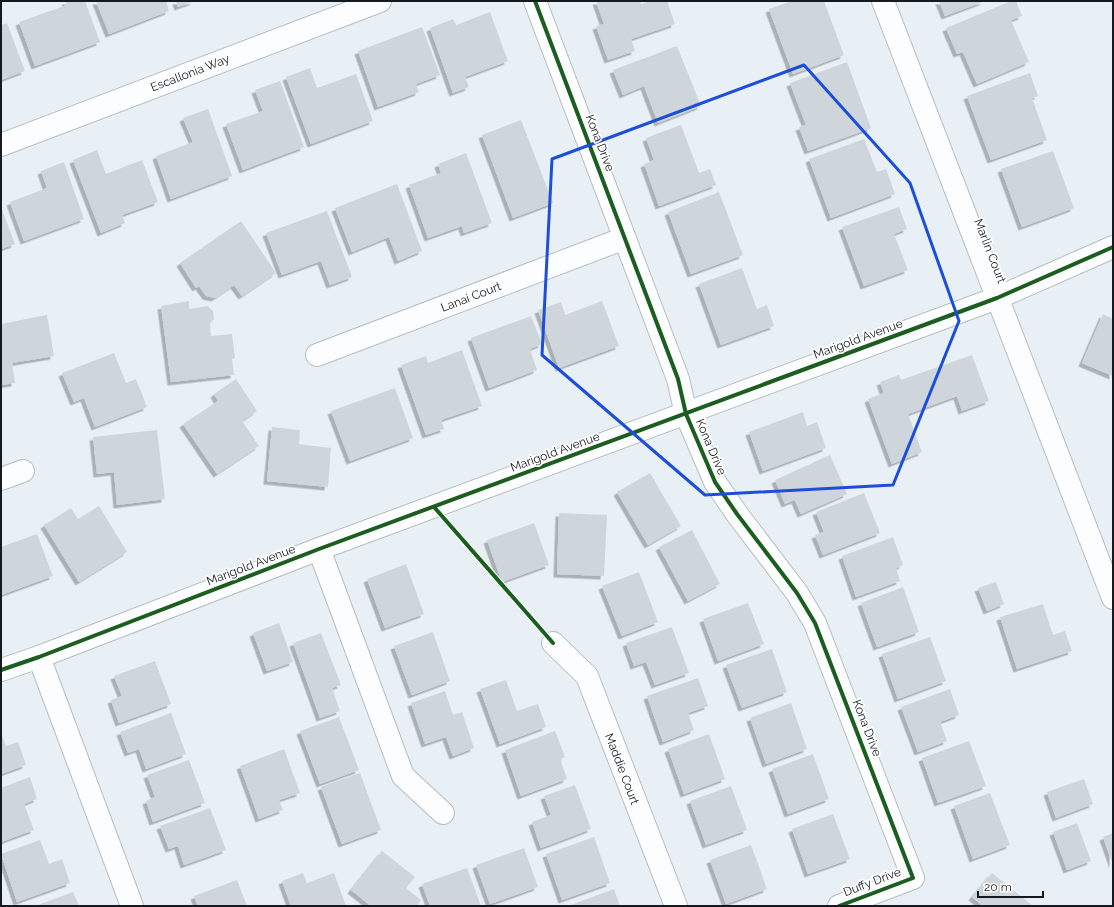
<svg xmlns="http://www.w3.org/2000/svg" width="1114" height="907" viewBox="0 0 1114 907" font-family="Raleway,sans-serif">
	<defs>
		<filter id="shadow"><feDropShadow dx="-3.5" dy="3.5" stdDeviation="0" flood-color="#0004"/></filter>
	</defs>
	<rect width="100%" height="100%" fill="#e8f0f6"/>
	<path fill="#cfd6db" filter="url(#shadow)" d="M65 1H85L100 42 35 66 19 22 67 5Z
		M96 1H166L169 11 109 34Z
		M176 1H195L178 7Z
		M596 1H640L641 4 651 1H667L675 24 631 39 635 51 608 60 596 26 604 24Z
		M792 1H824L844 55 793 74 769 9Z
		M939 1H985L945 16Z
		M1011 1H1016L1022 16 1011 20 1029 62 977 84 963 52 957 54 946 28Z
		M490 12 508 61 465 77 469 87 453 93 430 28 453 19 456 25Z
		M7 23 25 71 1 80V25Z
		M422 27 440 75 416 84 419 92 378 107 358 51Z
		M677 46 701 106 658 123 644 86 623 95 613 70Z
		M847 62 871 128 808 151 799 127 806 125 790 83Z
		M310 68 317 88 356 74 373 121 311 144 286 77Z
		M1030 73 1038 96 1032 98 1047 140 991 160 967 96Z
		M280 81 304 147 243 170 226 124 263 111 255 90Z
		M208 109 232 176 171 199 156 156 193 142 183 118Z
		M521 120 553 203 513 218 482 135Z
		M681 125 699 173 710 169 716 185 659 206 644 164 654 160 646 138Z
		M864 139 877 172 886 169 895 194 831 218 809 159Z
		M97 150 106 174 142 160 158 202 122 215 125 223 101 233 73 160Z
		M1053 151 1074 208 1022 227 1001 169Z
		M466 153 492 223 464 233 462 226 428 238 409 185 441 173 438 164Z
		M64 162 84 219 24 241 10 202 47 188 41 171Z
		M397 184 422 251 398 261 389 237 352 252 335 208Z
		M719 192 743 255 691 274 668 212Z
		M1 207 15 244 1 249Z
		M899 207 907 229 894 234 908 270 864 286 842 227Z
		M327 211 352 277 330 285 321 261 282 275 266 233Z
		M241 221 276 273 242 296 234 285 215 298 206 296 199 286 196 288 180 263Z
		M742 268 757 309 767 305 774 326 721 345 699 284Z
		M189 301V309L208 306 213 311 214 319 210 324 211 336 232 334 235 358 232 359 234 375 171 382 161 306Z
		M602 301 619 346 559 368 538 310 561 302 565 315Z
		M1103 314 1113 319V376L1082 363Z
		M47 315 54 356 12 363 15 383 1 385V324Z
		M531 316 542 344 530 349 537 370 489 388 471 338Z
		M462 350 482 406 441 420 444 429 426 435 401 365 426 356 428 363Z
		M114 353 126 383 136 379 147 407 95 427 84 398 74 402 62 373Z
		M972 355 989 401 962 411 957 396 908 414 922 452 892 464 868 399 884 393 880 382 899 375 901 380Z
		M236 379 257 411 242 421 259 446 217 474 183 424 218 401 214 394Z
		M395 388 413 438 350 461 331 411Z
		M803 412 807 426 817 422 826 448 763 471 749 432Z
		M272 427 300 430 299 444 331 448 328 487 267 481Z
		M157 430 165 499 117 505 114 472 97 474 93 437Z
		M830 455 847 494 801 514 795 500 785 504 775 480Z
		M650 473 681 526 648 545 617 492Z
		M864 493 880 533 823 555 815 535 824 532 816 512Z
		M99 506 127 552 79 582 44 525 71 508 78 519Z
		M559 513 607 515 604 576 557 574Z
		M534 523 549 565 502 582 487 540Z
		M692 530 720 584 688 601 659 547Z
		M37 534 53 576 1 595V547Z
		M893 537 903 565 896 568 900 581 856 597 842 556Z
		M406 564 424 614 385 628 367 579Z
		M639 572 658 622 622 636 602 586Z
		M996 582 1004 604 987 611 978 588Z
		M903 587 919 632 877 647 861 603Z
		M748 603 764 644 718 661 703 619Z
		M1043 604 1053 635 1065 631 1072 651 1017 669 1000 617Z
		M279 623 293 662 267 671 253 633Z
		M672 627 689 673 655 685 646 662 634 666 626 643Z
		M433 632 450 681 412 695 394 646Z
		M321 633 341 685 332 688 340 711 320 718 293 643Z
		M930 637 946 681 898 699 882 654Z
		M772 649 787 692 742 708 726 665Z
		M155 661 171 704 119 723 111 700 122 696 114 676Z
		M698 678 708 706 688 713 694 730 663 742 647 696Z
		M506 680 517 711 538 704 546 727 500 744 480 689Z
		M950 689 959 715 940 722 947 741 918 752 901 707Z
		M445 691 453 715 462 712 474 748 453 756 446 737 425 744 411 703Z
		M791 703 807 749 766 764 750 718Z
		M171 713 186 754 146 769 139 749 128 753 120 732Z
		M339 717 359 770 320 784 300 731Z
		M555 731 565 757 560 759 567 779 521 796 505 750Z
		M1 732 6 746 18 742 26 765 1 774Z
		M709 734 725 779 684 794 668 749Z
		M969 741 986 786 938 803 922 758Z
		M284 749 300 793 279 800 283 810 259 819 240 766Z
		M813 754 829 799 788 814 772 769Z
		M189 760 205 803 153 822 146 801 155 797 147 775Z
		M360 773 381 830 342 844 321 787Z
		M30 777 37 799 24 804 34 830 1 842V788Z
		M1084 779 1093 804 1056 818 1047 792Z
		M575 785 591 829 541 848 532 822 551 815 544 796Z
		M731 786 747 830 706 845 690 801Z
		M990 793 1010 845 973 859 954 806Z
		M210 808 226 850 184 865 178 846 169 849 160 826Z
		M833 814 850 859 808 874 792 829Z
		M1077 823 1091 861 1067 870 1053 832Z
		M1113 833V865L1103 837Z
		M594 837 610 883 562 900 546 854Z
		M40 840 49 864 62 859 70 883 17 902 1 854Z
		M751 845 767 889 726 904 710 860Z
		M524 848 538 887 490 904 476 865Z
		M382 851 415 877 406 888 421 900 417 906H371L351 890Z
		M467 868 481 906H430L422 884Z
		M303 873 307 883 334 873 346 906H291L282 881Z
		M992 873 1033 906H983L972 897Z
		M237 880 247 906H198L194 896Z
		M614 889 620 906H568Z
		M73 892 79 906H35Z"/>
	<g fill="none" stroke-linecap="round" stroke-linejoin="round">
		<g stroke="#b6bdc2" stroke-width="24">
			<path id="minor" d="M535 1 678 379 686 414 715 482 737 514 797 593 815 623 913 878 839 906
				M883 1 1113 598
				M1 145 380 1
				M317 355 625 238
				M1 479 23 471
				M319 549 403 776 443 813
				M553 643 587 676 676 906
				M39 657 132 906"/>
		</g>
		<g stroke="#b6bdc2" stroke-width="24">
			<path id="tertiary" d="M1 670 39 657 319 549 997 298 1113 247"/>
		</g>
		<use href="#minor" stroke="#fcfdfe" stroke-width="22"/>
		<use href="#tertiary" stroke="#fcfdfe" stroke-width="22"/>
		<g stroke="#fff" stroke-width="6">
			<path id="cycleway" d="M535 1 678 379 686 414 715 482 737 514 797 593 815 623 913 878 839 906
				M434 507 553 643
				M1 670 39 657 319 549 997 298 1113 247"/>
		</g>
		<use href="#cycleway" stroke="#1b5e20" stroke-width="4"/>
	</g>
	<path fill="none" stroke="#1d4ed8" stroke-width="3" stroke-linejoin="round" d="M804 65 910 183 959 321 893 485 705 495 542 355 552 159Z"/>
	<g text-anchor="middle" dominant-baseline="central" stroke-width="3.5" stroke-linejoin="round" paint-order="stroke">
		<g font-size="12" fill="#141a1f" stroke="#fff">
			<text transform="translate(190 73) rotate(-21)">Escallonia Way</text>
			<text transform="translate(600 143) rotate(69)">Kona Drive</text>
			<text transform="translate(990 251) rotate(69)">Marlin Court</text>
			<text transform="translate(471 297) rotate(-21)">Lanai Court</text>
			<text transform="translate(858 339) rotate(-20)">Marigold Avenue</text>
			<text transform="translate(711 447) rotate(67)">Kona Drive</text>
			<text transform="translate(555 452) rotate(-20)">Marigold Avenue</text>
			<text transform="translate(251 565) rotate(-21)">Marigold Avenue</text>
			<text transform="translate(867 728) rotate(69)">Kona Drive</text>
			<text transform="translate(622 769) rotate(69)">Maddie Court</text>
			<text transform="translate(872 882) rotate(-21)">Duffy Drive</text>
		</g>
	</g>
	<rect width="1114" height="907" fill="none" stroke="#141a1f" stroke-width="4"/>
	<path d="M978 891v6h65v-6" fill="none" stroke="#141a1f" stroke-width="2"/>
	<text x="984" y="891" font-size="12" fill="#141a1f" stroke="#ffffff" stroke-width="3" paint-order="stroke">20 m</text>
</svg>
